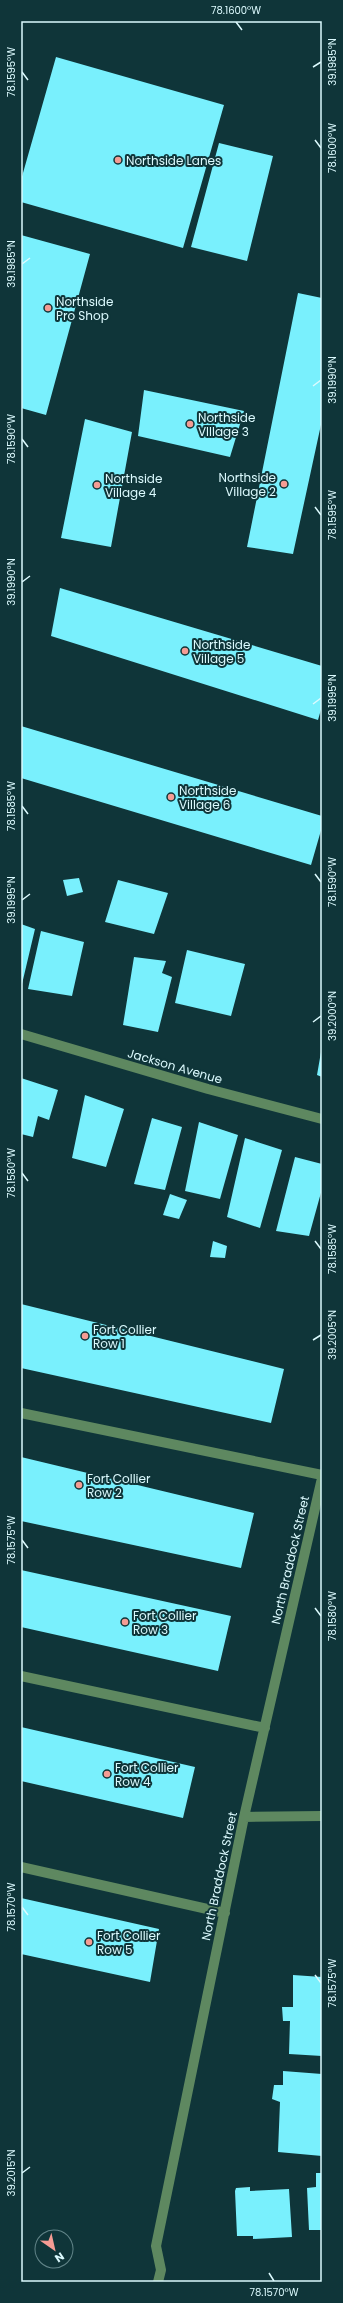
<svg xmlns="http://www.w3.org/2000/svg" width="343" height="2303" viewBox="0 0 343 2303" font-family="Poppins,sans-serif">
	<rect width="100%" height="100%" fill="#0f3539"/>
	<path fill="#79f0fd" d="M56 57 224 105 183 248 21 202V180Z
		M219 143 273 156 247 261 191 247Z
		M21 235 90 254 46 415 21 408Z
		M298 293 322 298V420L293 554 247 547Z
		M144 390 244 411 230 457 138 436Z
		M85 419 132 432 111 547 61 538Z
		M60 588 322 666V706L318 720 51 636Z
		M21 726 322 816V827L311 865 21 778Z
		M79 878 83 892 67 896 63 880Z
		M118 880 168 893 154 934 105 922Z
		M21 924 35 929 22 984 21 983Z
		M41 931 84 942 72 996 28 989Z
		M187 950 245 964 231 1016 175 1003Z
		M134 957 166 961 162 973 172 977 158 1032 123 1025Z
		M321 1052H322V1077L317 1075Z
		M21 1078 58 1090 49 1120 38 1116 33 1137 21 1134Z
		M85 1095 124 1109 106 1167 72 1158Z
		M152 1118 182 1127 165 1190 134 1184Z
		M199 1122 238 1135 220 1199 185 1191Z
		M245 1138 282 1150 260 1228 227 1217Z
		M295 1157 322 1164V1189L309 1236 276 1231Z
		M170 1194 187 1200 179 1219 163 1215Z
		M213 1241 227 1246 225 1258 210 1257Z
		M21 1304 284 1369 271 1423 21 1368Z
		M21 1457 254 1513 241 1568 21 1521Z
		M21 1570 231 1616 218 1671 21 1627Z
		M21 1727 195 1767 183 1818 21 1781Z
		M21 1898 159 1929 150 1982 21 1954Z
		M293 1975 322 1977V2056L289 2054 290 2021H283L282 2007H293Z
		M283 2071 322 2074V2156L278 2152 280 2102 272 2099 274 2085H283Z
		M316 2173H322V2230H309L307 2188 316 2187Z
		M250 2187V2191L289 2189 292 2237 253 2239V2236H237L235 2191 236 2188Z"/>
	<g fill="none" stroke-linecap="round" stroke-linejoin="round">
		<path stroke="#5e8860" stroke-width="10" d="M21 1034 208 1089 322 1119
			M21 1413 322 1475
			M21 1676 265 1728
			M244 1817 322 1816
			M21 1867 225 1913
			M158 2282 161 2270 156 2246 244 1817 322 1478"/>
	</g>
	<path fill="none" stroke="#dcfafe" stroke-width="1.5" d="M236 22 242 30M313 67 321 62M22 72 28 80M315 140 321 148M22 264 30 258M313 386 321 380M22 439 28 447M315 507 321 515M22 582 30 576M313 704 321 698M22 806 28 814M315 874 321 882M22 900 30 894M313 1022 321 1016M22 1173 28 1181M315 1241 321 1249M313 1340 321 1335M22 1540 28 1548M315 1608 321 1616M22 1907 28 1915M315 1975 321 1983M22 2173 30 2167M269 2273 274 2281"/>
	<g fill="#f59c94" stroke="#0f3539" stroke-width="1.5">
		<circle cx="118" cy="160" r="4"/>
		<circle cx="48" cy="308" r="4"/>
		<circle cx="190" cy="424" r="4"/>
		<circle cx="284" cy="484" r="4"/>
		<circle cx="97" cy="485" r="4"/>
		<circle cx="185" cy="651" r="4"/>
		<circle cx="171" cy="797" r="4"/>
		<circle cx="85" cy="1336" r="4"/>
		<circle cx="79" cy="1485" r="4"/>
		<circle cx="125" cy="1622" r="4"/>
		<circle cx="107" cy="1774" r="4"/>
		<circle cx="89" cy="1942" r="4"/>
	</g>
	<g text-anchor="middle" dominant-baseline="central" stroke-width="4" stroke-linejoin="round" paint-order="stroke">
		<g font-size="12" fill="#dcfafe" stroke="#0f3539" text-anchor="start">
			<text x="126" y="160">Northside Lanes</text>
			<text x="56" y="301">Northside<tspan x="56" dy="14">Pro Shop</tspan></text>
			<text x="198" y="417">Northside<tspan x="198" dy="14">VIllage 3</tspan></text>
			<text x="276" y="477" text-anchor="end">Northside<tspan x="276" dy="14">Village 2</tspan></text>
			<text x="105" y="478">Northside<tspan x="105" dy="14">Village 4</tspan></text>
			<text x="193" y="644">Northside<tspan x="193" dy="14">Village 5</tspan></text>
			<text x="179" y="790">Northside<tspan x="179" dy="14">Village 6</tspan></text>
			<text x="93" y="1329">Fort Collier<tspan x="93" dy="14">Row 1</tspan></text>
			<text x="87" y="1478">Fort Collier<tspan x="87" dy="14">Row 2</tspan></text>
			<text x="133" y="1615">Fort Collier<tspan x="133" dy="14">Row 3</tspan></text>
			<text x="115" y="1767">Fort Collier<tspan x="115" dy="14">Row 4</tspan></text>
			<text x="97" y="1935">Fort Collier<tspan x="97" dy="14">Row 5</tspan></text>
		</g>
		<g font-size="12" fill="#dcfafe" stroke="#0f3539">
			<text transform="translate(175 1066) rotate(16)">Jackson Avenue</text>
			<text transform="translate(290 1560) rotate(-77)">North Braddock Street</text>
			<text transform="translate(219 1876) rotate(-78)">North Braddock Street</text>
		</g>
	</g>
	<rect width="343" height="2303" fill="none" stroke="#0f3539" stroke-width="44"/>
	<g transform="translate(54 2249) rotate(146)"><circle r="19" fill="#0f3539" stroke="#618488"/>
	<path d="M0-3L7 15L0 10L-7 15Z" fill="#f59c94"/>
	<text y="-6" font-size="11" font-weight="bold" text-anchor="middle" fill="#dcfafe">N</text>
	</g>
	<rect x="22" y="22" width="299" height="2259" fill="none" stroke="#dcfafe" stroke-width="1.5"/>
	<g font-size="10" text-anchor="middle" fill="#dcfafe">
		<text x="236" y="14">78.1600°W</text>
		<text transform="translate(332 62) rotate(-90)" y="4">39.1985°N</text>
		<text transform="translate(11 72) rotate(-90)" y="4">78.1595°W</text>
		<text transform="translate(332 148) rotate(-90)" y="4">78.1600°W</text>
		<text transform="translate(11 264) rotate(-90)" y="4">39.1985°N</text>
		<text transform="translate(332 380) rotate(-90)" y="4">39.1990°N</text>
		<text transform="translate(11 439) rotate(-90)" y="4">78.1590°W</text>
		<text transform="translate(332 515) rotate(-90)" y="4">78.1595°W</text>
		<text transform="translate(11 582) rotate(-90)" y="4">39.1990°N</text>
		<text transform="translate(332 698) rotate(-90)" y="4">39.1995°N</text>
		<text transform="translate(11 806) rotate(-90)" y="4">78.1585°W</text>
		<text transform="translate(332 882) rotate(-90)" y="4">78.1590°W</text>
		<text transform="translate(11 900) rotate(-90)" y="4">39.1995°N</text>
		<text transform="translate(332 1016) rotate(-90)" y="4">39.2000°N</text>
		<text transform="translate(11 1173) rotate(-90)" y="4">78.1580°W</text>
		<text transform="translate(332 1249) rotate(-90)" y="4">78.1585°W</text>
		<text transform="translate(332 1335) rotate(-90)" y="4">39.2005°N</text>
		<text transform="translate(11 1540) rotate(-90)" y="4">78.1575°W</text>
		<text transform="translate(332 1616) rotate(-90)" y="4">78.1580°W</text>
		<text transform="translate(11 1907) rotate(-90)" y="4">78.1570°W</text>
		<text transform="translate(332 1983) rotate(-90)" y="4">78.1575°W</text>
		<text transform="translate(11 2173) rotate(-90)" y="4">39.2015°N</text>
		<text x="274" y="2296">78.1570°W</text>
	</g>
</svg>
